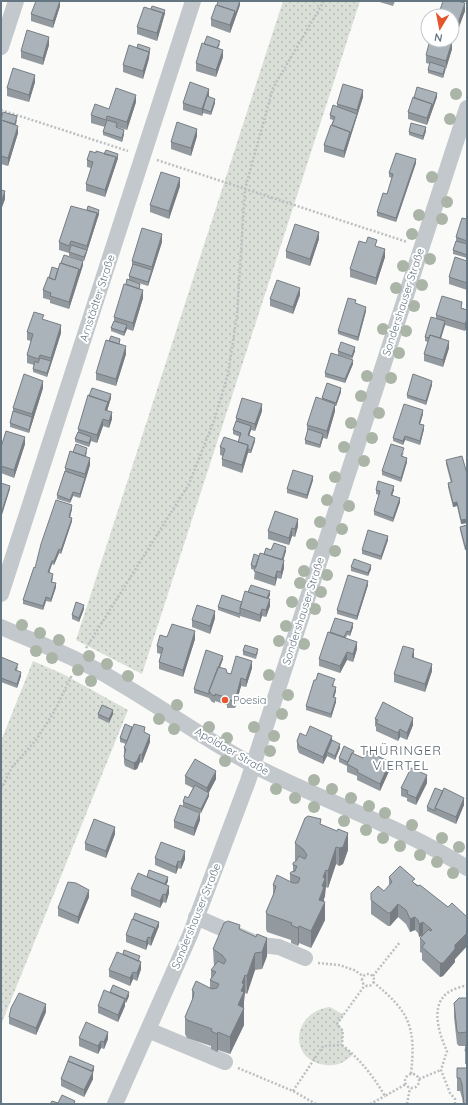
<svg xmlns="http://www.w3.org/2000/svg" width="468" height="1105" viewBox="0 0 468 1105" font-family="Quicksand,sans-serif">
	<defs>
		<pattern id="park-dots" width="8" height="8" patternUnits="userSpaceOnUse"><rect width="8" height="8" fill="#dadfd7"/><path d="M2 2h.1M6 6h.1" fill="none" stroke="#b4b9b4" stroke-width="1.8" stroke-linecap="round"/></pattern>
	</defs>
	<rect width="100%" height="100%" fill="#fafaf8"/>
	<path fill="url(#park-dots)" d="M283 1H360L142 674 76 640Z
		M33 661 63 674 128 710 1 1025V741Z
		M330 1007 344 1015 338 1024 343 1031 342 1045 353 1054C345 1063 337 1066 326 1065 288 1061 291 1012 330 1007Z"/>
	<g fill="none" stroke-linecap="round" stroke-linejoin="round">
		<path stroke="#bbbfc2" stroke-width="2.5" stroke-dasharray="2 2" stroke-linecap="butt" d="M1 110 128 151
			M157 160 407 242
			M86 648 189 484 215 418 228 374 237 315 245 189 273 88 324 1
			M1 789 12 767 36 740 54 712 72 675
			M318 963 339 965 354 970 363 976
			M362 980a6 6 0 1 1 12 0a6 6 0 1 1-12 0Z
			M373 976 400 942
			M373 982C410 1012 416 1027 411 1074
			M342 1045C360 1059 373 1076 385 1096L406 1084
			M238 1068 293 1091 316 1104
			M405 1081a7 7 0 1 1 14 0a7 7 0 1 1-14 0Z
			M419 1079 441 1070
			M293 1091 323 1046 342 1045 343 1031 337 1024 365 985
			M370 1104 385 1096
			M407 1104 410 1088
			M455 1104V1099L450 1093 441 1070 447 1051C440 1036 430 1008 446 994 452 989 461 987 467 985"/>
		<path stroke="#c3c8cc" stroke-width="16" d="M1 47 16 1
			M1 594 193 1
			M1 627C40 644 80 659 116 681 163 708 207 741 255 766 324 802 401 826 467 868
			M196 917 260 945 279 947 305 958
			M148 1030 225 1062
			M115 1104 190 935 248 781 467 108"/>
	</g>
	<g fill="#aab4a7">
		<circle cx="456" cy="94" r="6"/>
		<circle cx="450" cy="119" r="6"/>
		<circle cx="432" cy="177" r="6"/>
		<circle cx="447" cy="202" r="6"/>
		<circle cx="419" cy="215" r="6"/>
		<circle cx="442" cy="219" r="6"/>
		<circle cx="412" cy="234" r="6"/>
		<circle cx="430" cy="259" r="6"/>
		<circle cx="403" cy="266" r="6"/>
		<circle cx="422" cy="285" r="6"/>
		<circle cx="396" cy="288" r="6"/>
		<circle cx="414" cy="306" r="6"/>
		<circle cx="383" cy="329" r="6"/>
		<circle cx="406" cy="331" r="6"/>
		<circle cx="399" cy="353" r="6"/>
		<circle cx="367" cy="376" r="6"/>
		<circle cx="391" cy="378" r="6"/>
		<circle cx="361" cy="396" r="6"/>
		<circle cx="379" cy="413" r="6"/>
		<circle cx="351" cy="423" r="6"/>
		<circle cx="372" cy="438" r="6"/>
		<circle cx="344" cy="447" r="6"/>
		<circle cx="364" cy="461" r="6"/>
		<circle cx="335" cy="477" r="6"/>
		<circle cx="327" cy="500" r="6"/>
		<circle cx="349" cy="506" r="6"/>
		<circle cx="320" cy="522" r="6"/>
		<circle cx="342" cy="529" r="6"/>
		<circle cx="312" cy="544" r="6"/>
		<circle cx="335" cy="551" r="6"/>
		<circle cx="304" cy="571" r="6"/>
		<circle cx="327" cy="575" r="6"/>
		<circle cx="300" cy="583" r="6"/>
		<circle cx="321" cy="592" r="6"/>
		<circle cx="292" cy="602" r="6"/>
		<circle cx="315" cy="609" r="6"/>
		<circle cx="22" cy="625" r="6"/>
		<circle cx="286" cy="626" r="6"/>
		<circle cx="40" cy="633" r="6"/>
		<circle cx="59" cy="640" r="6"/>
		<circle cx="279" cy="641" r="6"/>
		<circle cx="304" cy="644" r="6"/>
		<circle cx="36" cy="651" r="6"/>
		<circle cx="89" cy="656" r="6"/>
		<circle cx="52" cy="658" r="6"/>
		<circle cx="107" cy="664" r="6"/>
		<circle cx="78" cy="670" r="6"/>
		<circle cx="269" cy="675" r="6"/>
		<circle cx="128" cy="676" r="6"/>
		<circle cx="91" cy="681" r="6"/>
		<circle cx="288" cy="695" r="6"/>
		<circle cx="177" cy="705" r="6"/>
		<circle cx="282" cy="714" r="6"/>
		<circle cx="159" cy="719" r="6"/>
		<circle cx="209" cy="727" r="6"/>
		<circle cx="254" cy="727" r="6"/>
		<circle cx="174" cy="729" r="6"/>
		<circle cx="274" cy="736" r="6"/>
		<circle cx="227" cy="738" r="6"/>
		<circle cx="270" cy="751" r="6"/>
		<circle cx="225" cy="761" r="6"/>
		<circle cx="314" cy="780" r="6"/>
		<circle cx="276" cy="789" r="6"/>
		<circle cx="332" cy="789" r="6"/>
		<circle cx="295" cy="798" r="6"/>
		<circle cx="351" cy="798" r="6"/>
		<circle cx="369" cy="806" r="6"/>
		<circle cx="314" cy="807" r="6"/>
		<circle cx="385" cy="813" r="6"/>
		<circle cx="344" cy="821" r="6"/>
		<circle cx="412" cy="825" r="6"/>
		<circle cx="366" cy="830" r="6"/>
		<circle cx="383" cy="838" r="6"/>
		<circle cx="442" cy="838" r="6"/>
		<circle cx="400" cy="846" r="6"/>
		<circle cx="459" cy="847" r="6"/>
		<circle cx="420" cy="855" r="6"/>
		<circle cx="437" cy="862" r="6"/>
		<circle cx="453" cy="873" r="6"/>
	</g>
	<path fill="#929a9f" d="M60 1V6L53 28 31 21V14Z
		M376 1H395L393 6Z
		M240 5 230 33 211 26V19Z
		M151 9 165 13 157 41 137 34V27Z
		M465 11 457 30V33L455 39 452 38V16Z
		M204 44H220L218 49 223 57 216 77 196 71V63Z
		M49 45 43 65 21 58V51Z
		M452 49 443 78 428 73V70L430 64 426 63V55Z
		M150 52 143 79 123 72V65Z
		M35 82 29 102 7 96V88Z
		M209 96 208 97 215 103 211 115 203 113 202 116 183 110V103Z
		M363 97 344 158 324 152V145L333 120 330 119V115L337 106V104Z
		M437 97 427 125 408 119V112Z
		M136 102 127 130 117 127 124 134 122 142 103 135V132L105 127 91 123V115L109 109Z
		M1 118 17 120 16 125 18 133 8 166 1 164V167Z
		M426 131 423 140 409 135V132Z
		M197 136 191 156 171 149V142Z
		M118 158 105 197 86 191V184L91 168 87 167V160Z
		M416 163 396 222 377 216V212L387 194 392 178 389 177V173Z
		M180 186 169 219 150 212V205Z
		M1 190 5 199 2 207H1Z
		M99 214 84 261 69 256V253L59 250V242Z
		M467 219V258L453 254V250L456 241V237Z
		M319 239 310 266 286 258V251Z
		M162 242 148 286 129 280V276L132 267V261Z
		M377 247 385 257 376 285 350 277V269Z
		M467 261V290L449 284V277Z
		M83 265 69 309 50 303V300L43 298V290L49 278 58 269Z
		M140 288V289L143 298 133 331 127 329 124 336 111 331V328L114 321V317Z
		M300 295 293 314 270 306V299Z
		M356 304 366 311 358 341 338 334V331Z
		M462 308 467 310V326L465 331 445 325 441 338 449 348 443 367 424 361V354L428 342 425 341V337L436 318V315Z
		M44 320 61 333 47 377 33 372V369L34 365 27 363V355L31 341 27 340V332Z
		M120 343V344L126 354 116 386 96 380V373Z
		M338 351H355L352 359 338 355Z
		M353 364 345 383 325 377V373Z
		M432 385 426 405 407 398V395Z
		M43 388 29 433 10 427V423L13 411V408Z
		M341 392 336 406H335V411L327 439 323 438 320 448 305 444V440L307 432V425L322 399V398Z
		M111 398 107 411 112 419 109 428 103 426 97 443 91 441 89 447 75 442V439L78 432V429Z
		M262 411 255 431 251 430 249 436 255 441 251 453H248L242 473 222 466V459L223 456 220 455V447L238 442 240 437 233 434V430L236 421V418Z
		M423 414 420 424 424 429 420 445 405 440 403 445 393 441V438Z
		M25 444 14 478 1 473V447Z
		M73 452H87L86 456 90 465 80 498 73 496 70 503 57 499V495L65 471V468Z
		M404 452 402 457 407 462 401 482 382 475V471Z
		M446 460 467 474V523L461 524 457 506 453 507 448 487V483H451L446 464Z
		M313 480 307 499 287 493V489Z
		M376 490H394L392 495 400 502 393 522 374 515V511L379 495 376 494Z
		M72 509 70 517 72 521 61 554 59 553 54 565 52 564 49 573 53 578 52 582 56 587 51 602 46 601 43 610 23 604V600L35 568Z
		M467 525V549L465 550 460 530V527Z
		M298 526 295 537 292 536 289 545 268 539V531Z
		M388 540 381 560 362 554V550Z
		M271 550 286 551 283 560 284 568 281 579 277 578 275 586 254 579 255 570 251 569V565L259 556Z
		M351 567 371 569 368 576 351 571Z
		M368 585 357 620 337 614V610Z
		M248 592 270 595 268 599 270 606 266 617 262 616 260 622 240 616V618L218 610V607L242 602Z
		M84 609 79 622 72 619V615Z
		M215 618 210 634 192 627V620Z
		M353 627 350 636 347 635 346 638 357 649 353 662 347 660 340 673 319 666V659L330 632Z
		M167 637 195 639 183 677 159 669V662L161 654 157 653V646Z
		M243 651 258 652 256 659 243 655Z
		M1 657 18 667 17 670 21 676 17 688 1 682Z
		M414 657V658L432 671 425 692 394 682V674Z
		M223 659 220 667 227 673 231 674 252 668 246 687 241 686 235 708H227V705L215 701V703L212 702 209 698 194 693V689Z
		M335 683 333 686 336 691 334 697 336 702 331 718 306 710V706Z
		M98 714H113L109 723 98 718Z
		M375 719 413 725 407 740 400 737 398 741 376 731V727L375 726Z
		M145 733 150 742 142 763 140 762 137 769 134 770 125 766 124 763V748L126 744 120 742V738Z
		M306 736 332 741 340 748 335 760 327 756 323 764 299 753 297 748V741Z
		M354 754 390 769 380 791 357 780V776L347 772V766L339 762V758Z
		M185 776 216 779 209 792V796L201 813 183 806V802L188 798 193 788 185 784Z
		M427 783 416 805 407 801V798L401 796V788Z
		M443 791 464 805 456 824 427 811V807Z
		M200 820 194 836 174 828V821Z
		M321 825 348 850 343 864 339 866 336 864 328 888 326 887 325 888V896L324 899 325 920 311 948 299 943 298 946 291 943V940L267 932 266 929V912L273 896V885L290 882V874L293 872V865L296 862 295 861V843Z
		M115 834 106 858 85 850V843Z
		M155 858 185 859 181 869 178 868 176 874 155 865Z
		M147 877 168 881 166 885 169 893 166 903 163 902 160 908 131 896V889Z
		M389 877 415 883 448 907 467 917V946L455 959V962L443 976 440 977 422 960V953L420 952V938L423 935 419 937 418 933 415 930 410 932 406 924 398 917 390 926H388L371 914V893L384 891 389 886Z
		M89 897 78 924 58 916V908Z
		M159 926 151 946 148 944 146 950 126 942V935Z
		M240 930 267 956 262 969 255 970 247 994 245 993 244 994V1025L230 1054 218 1050 217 1052 211 1049V1046L187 1038 185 1034V1017L192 1001V990L210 988V980L211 978V970L214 967 213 949Z
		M123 954 140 960V961L141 969 137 981 133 979 130 986 109 977V970Z
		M110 992 129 996 126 1003 125 1002V1006L118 1022 98 1013V1006Z
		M467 998V1064H465V1051L466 1046H459L457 1044 454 1017V1003Z
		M46 1012 36 1035 9 1024V1017Z
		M79 1038 108 1039 104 1049 101 1048 98 1054 79 1046Z
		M68 1061 94 1070 93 1072V1079L84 1097 61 1086V1079Z
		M457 1068H467V1104H463L462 1098 460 1091H457Z"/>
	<path fill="#777d82" d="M60 1V6L53 28V21Z
		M240 1V5L230 33V25L235 11Z
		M465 3V11L458 30V23Z
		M165 10V13L157 41V33Z
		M457 29V33L455 39V35Z
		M49 37V45L43 65V58Z
		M452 42V49L446 69V61Z
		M150 48 149 59 143 79V71Z
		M223 50V57L216 77V70Z
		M445 67V71L443 78V74Z
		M35 75V82L29 102V95Z
		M209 89V96L204 110 203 109V113L202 116V109Z
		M363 90V97L344 158V151L357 114V110Z
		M437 93V97L427 125V118L432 104Z
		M136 95V102L127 130V122Z
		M215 99V103L211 115V112Z
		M18 126V133L8 166V158Z
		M426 127V131L423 140V136Z
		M197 129V136L191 156V148Z
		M124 130V134L122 142V138Z
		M118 154V158L116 164V161Z
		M116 157V164L105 197V190Z
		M416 159V163L396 222V218Z
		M180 178V186L169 219V211Z
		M5 191V199L2 207V200Z
		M99 210V214L97 220V217Z
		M97 213V220L84 261V257L87 250V246Z
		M319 232V239L310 266V259Z
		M162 234V242L148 286V282L152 270V267Z
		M385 249V257L376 285V278Z
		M83 261V265L69 309V302L79 269Z
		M300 288V295L293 314V307Z
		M143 290V298L133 331V323Z
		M366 307V311L358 341V337Z
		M467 319V326L465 331V324Z
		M445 321V325L439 345V341Z
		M61 325V333L47 377V373L51 361V358Z
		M127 325V329L124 336V332Z
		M449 341V348L443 367V360Z
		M126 346V354L116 386V379Z
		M355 347V351L352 359V356Z
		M353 360V364L345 383V379Z
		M43 381V388L29 433V430L32 417V414Z
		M432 381V385L426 405V401Z
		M341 388V392L336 406V403Z
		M111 394V398L105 417V410Z
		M262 404V411L255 431V424Z
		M335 404V411L327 439V431Z
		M423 410V414L419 427V424Z
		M112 412V419L109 428V421Z
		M103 419V426L97 443V435Z
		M424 425V429L420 445V441Z
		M251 426V430L248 439V435Z
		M323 434V438L320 448V445Z
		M405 436V440L403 445V441Z
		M25 437V444L14 478V470Z
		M91 437V440L89 447V443Z
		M255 438V441L251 453V450Z
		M248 445V452L242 473V465Z
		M90 458V465L80 498V494L85 478V474Z
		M407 458V462L401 482V478Z
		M313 476V480L307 499V495Z
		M10 486V489L1 518V514Z
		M394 486V490L391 499V495Z
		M73 492V496L70 503V500Z
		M400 498V502L393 522V518Z
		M457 502V506L453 507V503Z
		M72 505V509L69 521V517Z
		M72 518V521L61 554V550Z
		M298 519V526L295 537V529Z
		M467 519V523L461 524V520Z
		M292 528V536L289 545V538Z
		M388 536V540L381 560V556Z
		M465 546H467V549L465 550Z
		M286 547V551L282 565V561Z
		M59 549V553L54 565V561Z
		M284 560V568L281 579V572Z
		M52 561V564L48 576V572Z
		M371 565V569L368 576V573Z
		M277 571V578L275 586V578Z
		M368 581V585L357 620V616Z
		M56 583V587L51 602V599Z
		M270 591V595L266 605V601Z
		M46 597V601L43 610V606Z
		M270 599V606L266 617V610Z
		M84 605V609L79 622V618Z
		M262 609V616L260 622V615Z
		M215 611V618L210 634V626Z
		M353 623V627L350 636V632Z
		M195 631V639L183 677V670Z
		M357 642V649L353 662V654Z
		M414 649V657L412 665V657Z
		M347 652V660L340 673V666Z
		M223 656V659L210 693 209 692Z
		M252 661V668L246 687V680Z
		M432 664V671L425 692V684Z
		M21 672V676L17 688V684Z
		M241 678V686L235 708V701Z
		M336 687V691L333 701V697Z
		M336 698V702L331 718V714Z
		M113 710V714L109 723V719Z
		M413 718V725L407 740V733Z
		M400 729V737L398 741V733Z
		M150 735V742L142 763V755Z
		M332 736V744L327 752V756L323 764V757Z
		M340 744V748L335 760V756Z
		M140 754V762L137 769 134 770V763Z
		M390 762V769L380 791V784Z
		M216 771V779L207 796V788Z
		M427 775V783L416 805V798Z
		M209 793V796L201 813V809Z
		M464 798V805L456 824V817Z
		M200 813V820L194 836V828Z
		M115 827V834L106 858V851Z
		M348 833V850L343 864 339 866V848Z
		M336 847V864L328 888V871Z
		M185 851V859L181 869V862Z
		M178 861V868L176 874V867Z
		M326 870V887L325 896 324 899V904L325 902V920L311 948V931L319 900 323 877Z
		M168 877V881L164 890V886Z
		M169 886V893L166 903V895Z
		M89 890V897L78 924V917Z
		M163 894V902L160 908V901Z
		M398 904V917L390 926V913Z
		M415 917V930L410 932V919Z
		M159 922V926L151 946V938L155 928Z
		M423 922V935L419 937V924Z
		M299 926V943L298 946V928Z
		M467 933V946L455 959V962L443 976 440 977V963L455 945Z
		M148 937V944L146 950V942Z
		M267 938V956L262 969V952Z
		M255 953V970L247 994V976Z
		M141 962V969L137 981V973Z
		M133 972V979L130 986V978Z
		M245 975V993L244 1002V1025L230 1054V1037L242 983Z
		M129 992V996L126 1003V999Z
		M125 999V1006L118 1022V1015Z
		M46 1004V1012L36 1035V1028Z
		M108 1032V1039L104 1049V1042Z
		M218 1032V1050L217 1052V1034Z
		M101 1041V1048L98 1054V1046Z
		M94 1066V1070L93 1072V1079L84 1097V1090Z"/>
	<path fill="#aab3b9" stroke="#777d82" d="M36 1H60L53 21 31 14Z
		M218 1H240L235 15V11L217 5Z
		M443 1H458L465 3 458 23 452 21V16H438Z
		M216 5 235 11 230 25 211 19Z
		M152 6 165 10 163 15V13L151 9Z
		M144 7 163 13 157 33 137 27Z
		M452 27 457 29 455 35 452 34Z
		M27 30 49 37 43 58 21 51Z
		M207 36 220 41 217 48 204 44Z
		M430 40H446L452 42 446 61 426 55Z
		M202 43 223 50 216 70 196 63Z
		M138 44 150 48 149 52 137 48Z
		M129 45 149 52 143 71 123 65Z
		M430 62 445 67 443 74 428 70Z
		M13 68 35 75 29 95 7 88Z
		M190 82 209 89 202 109 183 103Z
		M343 84 363 90 357 110 337 104Z
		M417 87 437 93 432 107V104L414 98Z
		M116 88 136 95 127 122 107 116 106 120 91 115 95 104 109 109Z
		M207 96 215 99 211 112 203 109Z
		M413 97 432 104 427 118 408 112Z
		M333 105 357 114 350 135V132L332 125 335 117 330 115Z
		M3 112 17 116 15 124 1 120Z
		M1 120 18 126 8 158 1 156Z
		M107 120 117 123 116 127 124 130 122 138 103 132Z
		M177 122 197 129 191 148 171 142Z
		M411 123 426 127 423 136 409 132Z
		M331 125 350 132 344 151 324 145Z
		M106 150 118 154 116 161V157L104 154Z
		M90 151 96 153V151L116 157 105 190 86 184 93 162 87 160Z
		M396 153 416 159 396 218 377 212 383 193 387 194 393 174 389 173Z
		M161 172 180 178 169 211 150 205Z
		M1 190 5 191 2 200H1Z
		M71 206 97 213 87 246 71 241 69 246 59 242Z
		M88 206 99 210 97 217V213L87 210Z
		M462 218 467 219V241L456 237Z
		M295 224 319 232 310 259 286 251Z
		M142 228 162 234 152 267 132 261Z
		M368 237 377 240 375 246 385 249 376 278 350 269 359 241 366 243Z
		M456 241 467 244V255L453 250Z
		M71 245 87 250 84 257 69 252Z
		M64 255 83 261 79 273V269L61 263Z
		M455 257 467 261V283L449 277Z
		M60 263 79 269 69 302 50 296 51 293 43 290 48 277 55 280Z
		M133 264 152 270 148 282 129 276Z
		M52 267 58 269 55 280 49 278Z
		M127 279 140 284 139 289 126 284Z
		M277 280 300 288 293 307 270 299Z
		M124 284 143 290 133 323 114 317Z
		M442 296 462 302 461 308 467 310V319L465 324 436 315Z
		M348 298 356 300 355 303 366 307 358 337 338 331Z
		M34 312 44 315 42 319 61 325 51 358 40 355 38 359 27 355 33 334 27 332Z
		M431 317 445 321 440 338 430 335 429 338 425 337Z
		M114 321 127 325 124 332 111 328Z
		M430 335 449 341 443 360 424 354Z
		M111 336 120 339 119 344 109 341Z
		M106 340 126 346 116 379 96 373Z
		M341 342 355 347 352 356 338 351Z
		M331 353 353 360 345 379 325 373Z
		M40 358 51 361 47 373 33 369 35 361 38 363Z
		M24 374 43 381 32 414 13 408Z
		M413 374 432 381 426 401 407 395Z
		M327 383 341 388 336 403 322 398Z
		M92 388 111 394 108 403V402L89 396Z
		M88 395 108 402 105 410 112 412 109 421 103 419 97 435 78 429Z
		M316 397 335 404 327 431 307 425Z
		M242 398 262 404 255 424 236 418Z
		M404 404 423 410 419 424 424 425 420 441 405 436 403 441 393 438Z
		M13 411 32 417 29 430 10 423Z
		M236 421 251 426 248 435 255 438 251 450 248 449V445L238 442 241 433 233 430Z
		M308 429 323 434 320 445 305 440Z
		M6 431 25 437 14 470 1 466V447Z
		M78 432 91 437 89 443 75 439Z
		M224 437 248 445 242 465 222 459 225 449 220 447Z
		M76 444 87 448 85 456 73 452Z
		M391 444 404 448 401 456 407 458 401 478 382 471Z
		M70 451 90 458 85 474 65 468Z
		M462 456 467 474V519L461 520 457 502 453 503 448 483 452 482 446 460Z
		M293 470 313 476 307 495 287 489Z
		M65 471 85 478 80 494 73 492 70 500 57 495Z
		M378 481 394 486 391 495 400 498 393 518 374 511 380 491 376 490Z
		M1 483 10 486 1 514Z
		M56 500 72 505 69 517 72 518 61 550 59 549 54 561H52L48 572 53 574 51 582 56 583 51 599 46 597 43 606 23 600 34 567 35 568 41 544Z
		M275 511 298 519 295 529 292 528 289 538 268 531Z
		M467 525V546H465L460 527Z
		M368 530 388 536 381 556 362 550Z
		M274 543 286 547 282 560 264 554 266 548 271 550Z
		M260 553 284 560 281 572 277 571 275 578 254 571Z
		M254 554 259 556 256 567 251 565Z
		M354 559 371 565 368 573 351 567Z
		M348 575 368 581 357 616 337 610Z
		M251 585 270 591 267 598 248 592Z
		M245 591 270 599 266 610 262 609 260 615 240 608Z
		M222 595 242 602 240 608V614L218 607Z
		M76 602 84 605 79 618 72 615Z
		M197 605 215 611 210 626 192 620Z
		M335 618 353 623 350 632 347 631 344 637 330 632Z
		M172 624 195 631 183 670 159 662 163 648 157 646 160 635 167 637Z
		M328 632 357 642 353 654 347 652 340 666 319 659Z
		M245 645 258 649 256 655 243 651Z
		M403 646 414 649 412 657 432 664 425 684 394 674Z
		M206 650 223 656 209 691V694L194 689Z
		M236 656 252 661 246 680 241 678 235 701 227 700 228 698 215 694V696L212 695 209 691 218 667 226 669 227 673 231 674Z
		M1 657 18 664 15 670 21 672 17 684 1 678Z
		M318 673 335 679 332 686 336 687 333 697 336 698 331 714 306 706 314 680H316Z
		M383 702 413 718 407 733 400 729 398 733 376 723 378 720 375 719Z
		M102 705 113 710 109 719 98 714Z
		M125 724 132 727 127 741 120 738Z
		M134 724 145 727 144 732 150 735 142 755 140 754 137 761 134 763 125 759 124 756 126 749 124 748Z
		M310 726 332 736 323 757 299 746 297 741 300 733 306 736Z
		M332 740 340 744 335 756 327 752Z
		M344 746 354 751 353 753H352L348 762 339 758Z
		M367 751 390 762 380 784 357 772 358 770 347 764 352 753 363 758Z
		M195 759 216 771 207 788 185 776Z
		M411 768 427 775 416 798 407 794 408 791 401 788Z
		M195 785 209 793 201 809 183 802 185 796 188 798Z
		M435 788 443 791 435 808V811L427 807Z
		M444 788 464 798 456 817 435 808Z
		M180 805 200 813 194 828 174 821Z
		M308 816 321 819 320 824 337 831 338 829 348 833 343 847 339 848 336 847 328 871 326 870 323 877 325 879 322 886 324 887 319 900 325 902 311 931 299 926 298 928 291 925 292 923 267 914 266 912 274 893 276 886 273 885 277 875 293 883H298L300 878 290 874 291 872 295 871 297 866 293 865V863L296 861 299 856 305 859 307 855 303 849 295 843 305 818Z
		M94 819 115 827 106 851 85 843Z
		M161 842 185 851 181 862 178 861 176 867 155 858Z
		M400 866 415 879 412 881 417 886 420 885 448 907 452 903 467 917V933L455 945V949L443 963H440L422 947 425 943 420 938 429 929 430 931 432 930 423 922 419 924 418 920 415 917 410 919 406 910 398 904 390 913H388L371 900V893L378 886 384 891 392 882 389 877Z
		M149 870 168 877 165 884 147 877Z
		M138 873 169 886 166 895 163 894 160 901 131 889Z
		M68 882 76 883 89 890 78 917 58 908Z
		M135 913 159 922 155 931V928L133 919Z
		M132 919 155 928 151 938 148 937 146 942 126 935Z
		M228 921 240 925 239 929 256 937 257 934 267 938 262 952 255 953 247 976 245 975 242 983 244 984 241 991 244 992 238 1005 244 1008 230 1037 218 1032 217 1034 211 1031 212 1029 187 1020 185 1017 193 998 194 992 192 990 196 981 212 989 217 988 219 984 210 980 216 972 211 970 218 961 224 964 226 960 222 955 213 949 224 923Z
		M124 950 140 956 138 961 123 954Z
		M117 952 141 962 137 973 133 972 130 978 109 970Z
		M113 985 129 992 126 999 110 992Z
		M104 990 125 999 118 1015 98 1006Z
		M19 993 46 1004 36 1028 9 1017 11 1008Z
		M459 998H467V1032L459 1033 457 1031 454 1003Z
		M86 1022 108 1032 104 1042 101 1041 98 1046 79 1038Z
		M467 1040V1051H465Z
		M70 1056 94 1066 92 1071 68 1061Z
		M68 1061 93 1072 84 1090 61 1079Z
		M457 1068H467V1104H464L462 1084 460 1078H457Z
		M62 1095 75 1101 74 1104H50L52 1101 58 1103Z"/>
	<circle fill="#e4572e" stroke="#fff" stroke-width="1.5" cx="225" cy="700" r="4"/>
	<g text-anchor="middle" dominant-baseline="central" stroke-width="4" stroke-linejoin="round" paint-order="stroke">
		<g font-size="11" fill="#657683" stroke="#fff">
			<text transform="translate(97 298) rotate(-72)">Arnstädter Straße</text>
			<text transform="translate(403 302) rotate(-72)">Sondershauser Straße</text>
			<text transform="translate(303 611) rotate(-72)">Sondershauser Straße</text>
			<text transform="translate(232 751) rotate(30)">Apoldaer Straße</text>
			<text transform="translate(196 916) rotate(-68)">Sondershauser Straße</text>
		</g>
		<g font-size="11" fill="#657683" stroke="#fff" text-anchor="start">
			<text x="233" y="700">Poesia</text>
		</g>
		<g font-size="13" letter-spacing="1" fill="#57646e" stroke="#fff">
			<text x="401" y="750">THÜRINGER<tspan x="401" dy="15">VIERTEL</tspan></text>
		</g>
	</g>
	<rect width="468" height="1105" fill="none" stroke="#657683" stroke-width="4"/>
	<g transform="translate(440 28) rotate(190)"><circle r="19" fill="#ffffff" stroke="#c1c8cd"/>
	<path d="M0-3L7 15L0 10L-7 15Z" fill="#e4572e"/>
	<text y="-6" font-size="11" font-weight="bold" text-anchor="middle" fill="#657683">N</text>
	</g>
</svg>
